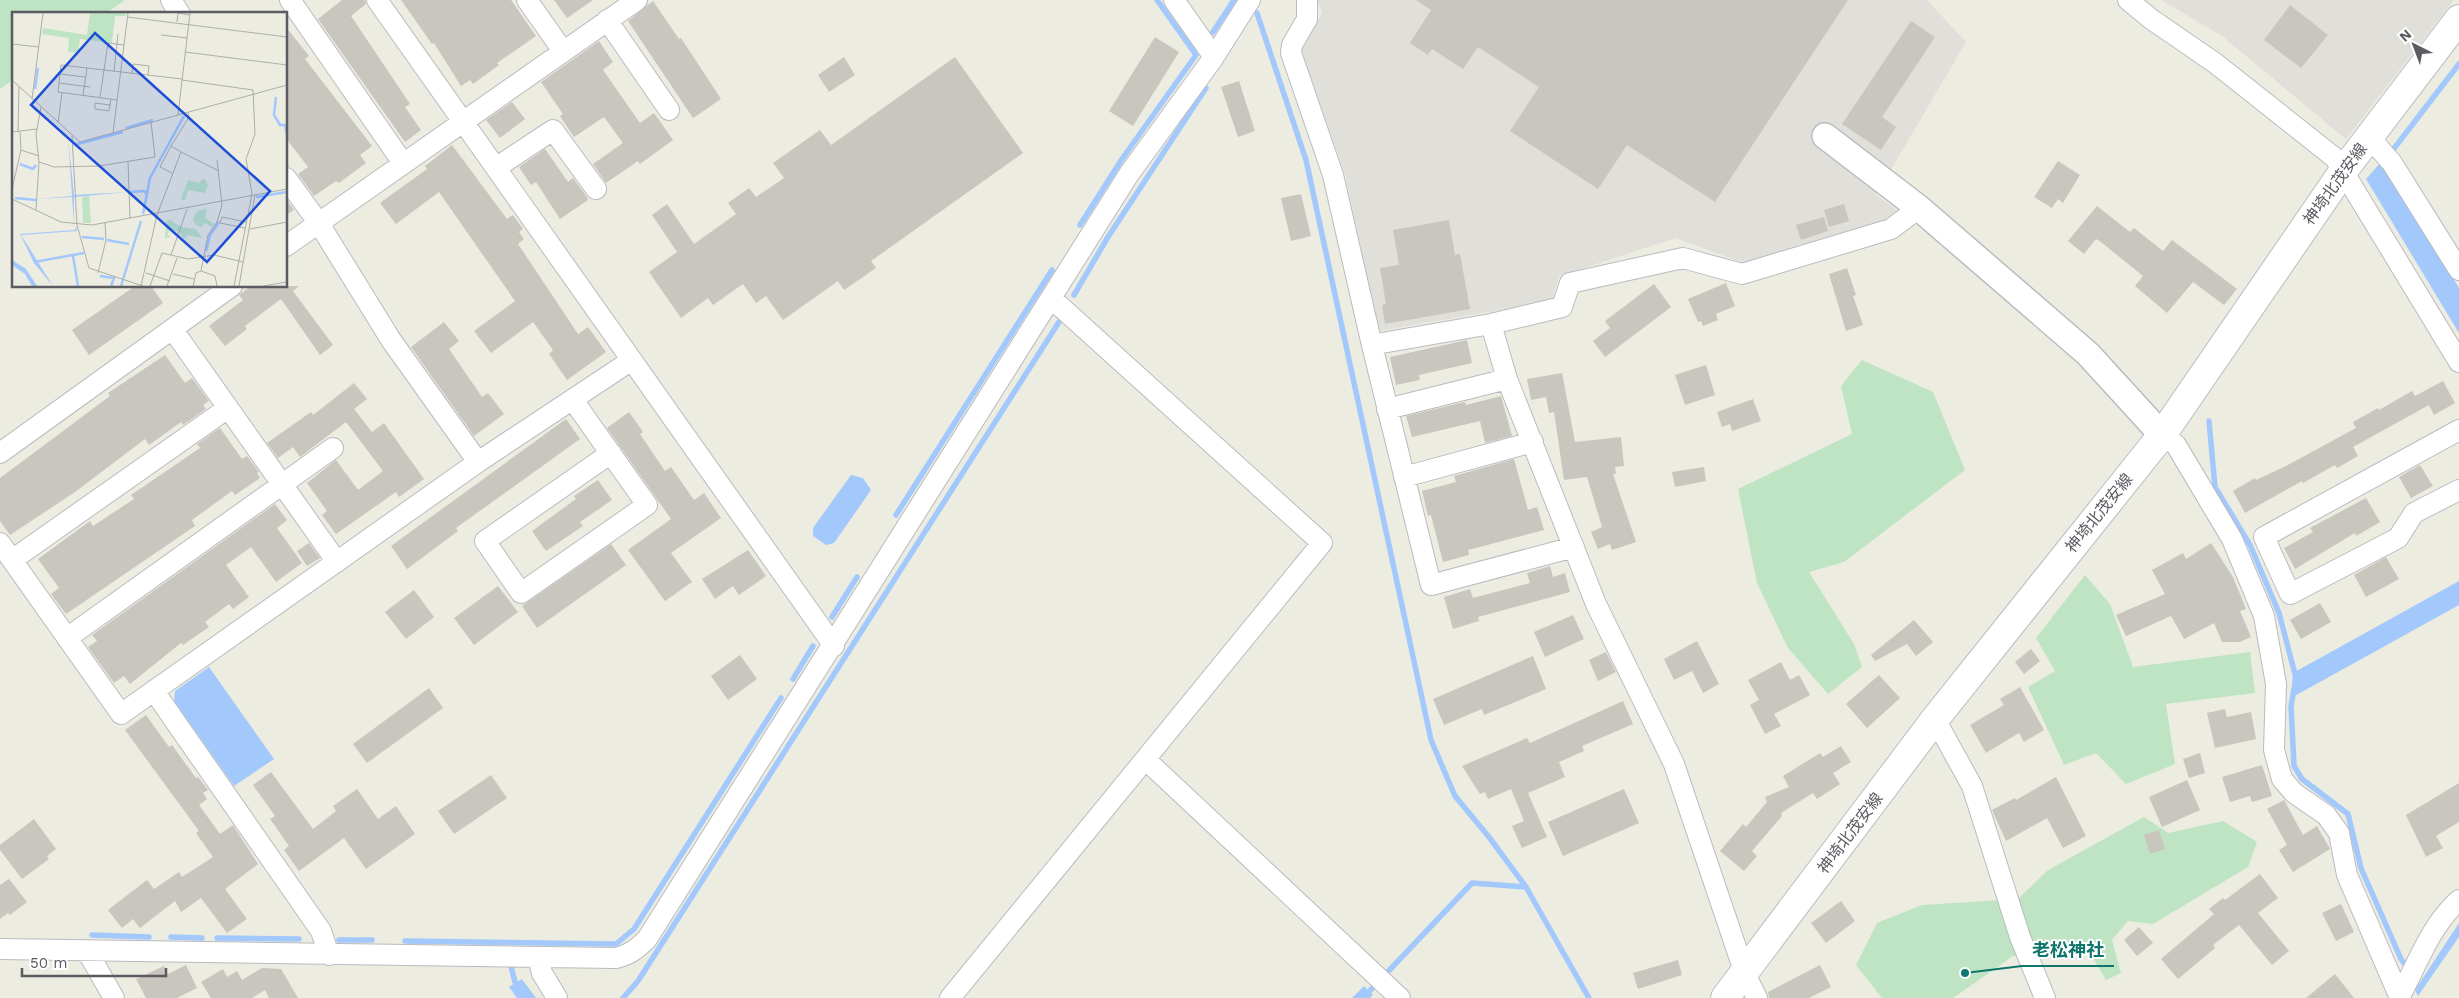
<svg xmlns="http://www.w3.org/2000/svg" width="2459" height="998" viewBox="0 0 2459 998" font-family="'Work Sans','Noto Sans JP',sans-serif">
	<rect width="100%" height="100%" fill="#ecece1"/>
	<path fill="#e0dfd9" d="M1317 0H1927L1966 42 1876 195 1898 211 1876 225 1746 264 1676 238 1559 276 1552 301 1378 331 1345 174 1301 49 1322 13Z
		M2161 0H2454L2346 139 2222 36Z"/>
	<path fill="#bee4c3" d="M0 0H125L105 14H14V79L0 89Z
		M1862 360 1933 392 1965 470 1844 562 1809 572 1854 644 1862 667 1828 694 1788 648 1757 583 1738 489 1852 434 1841 386Z
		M2085 575 2110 604 2133 667 2250 652 2255 693 2166 704 2175 764 2126 784 2096 753 2064 765 2028 687 2055 671 2036 638Z
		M2144 817 2168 833 2223 821 2257 842 2248 867 2153 924 2128 921 2112 940 2121 973 2106 980 2090 953 2013 956 1953 998H1882L1856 965 1877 923 1922 905 2018 899 2048 870Z"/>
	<path fill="#a2c8fc" d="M2382 161 2459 288V333L2366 179Z
		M851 475 863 478 871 490 834 543 826 545 813 536V528Z
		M2459 581V605L2291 698 2293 673Z
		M209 667 274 759 234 786 174 701 175 691Z
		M2459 923V937L2418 996 2415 990Z
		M522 979 536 998H517L509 987Z
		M1364 986 1373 995 1370 998H1352Z"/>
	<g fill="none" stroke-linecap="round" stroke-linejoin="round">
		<path stroke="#a2c8fc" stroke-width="5.5" d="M1257 13 1306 160 1431 740 1455 796 1489 837 1526 887 1589 998
			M1213 32 1234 0
			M2389 155 2459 64
			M1080 225 1122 159 1196 55 1157 0
			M1074 295 1108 237 1206 88
			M2209 421 2215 487 2250 545 2279 613 2296 678
			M896 515 1052 270
			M832 617 857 577
			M793 679 813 646
			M2294 689 2291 706 2294 766 2302 779 2348 814 2361 868 2401 959 2409 970
			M92 935 149 937
			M171 937 202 938
			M217 938 299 939
			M339 940H372
			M405 941 616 944 634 929 781 698
			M509 959 515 982 526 998
			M623 998 638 981 1059 322
			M1363 998 1472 883 1526 887"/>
	</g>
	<path fill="#c8c6bf" d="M342 0H365L366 4 351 16 410 104 405 107 421 130 405 142 318 19Z
		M401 0H511L536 36 497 63 499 65 473 84 470 80 461 86 434 43 432 44Z
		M554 0H593L567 18Z
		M1416 0H1848L1715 202 1627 145 1598 189 1510 131 1539 87 1478 47 1463 69 1432 49 1428 55 1410 43 1431 10Z
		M653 1 679 39 681 38 721 99 693 118 628 21Z
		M2290 5 2328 35 2301 68 2264 40Z
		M1911 21 1935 37 1882 117 1896 127 1881 150 1842 124Z
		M286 27 309 56 305 59 372 146 360 155 366 163 339 183 336 181 314 196 298 174 308 167 286 138Z
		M1155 37 1179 52 1133 126 1109 111Z
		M599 41 613 62 603 70 640 123 654 113 673 140 640 164 638 161 606 183 593 164 623 143 604 117 574 137 560 116 563 114 541 82Z
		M844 57 855 75 829 92 818 75Z
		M955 57 1023 153 871 261 876 268 844 290 838 281 783 320 766 296 756 303 743 284 713 305 708 298 681 318 649 272 677 252 652 215 667 204 694 244 736 214 728 203 749 188 756 197 784 178 773 163 820 130 831 145Z
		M1239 81 1255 131 1238 137 1221 87Z
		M512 102 525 119 500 138 486 120Z
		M452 145 507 219 513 215 523 229 519 232 524 239 518 244 578 334 588 327 606 352 567 380 549 354 553 350 533 322 491 353 474 331 515 301 439 192 396 224 380 203 427 169 425 166Z
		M545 149 568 182 573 178 587 197 588 200 560 219 536 182 531 185 519 167Z
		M2058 161 2080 175 2063 203 2058 199 2052 208 2034 197Z
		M1301 194 1311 236 1291 241 1281 198Z
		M286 199 294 210 286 215Z
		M1844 204 1849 221 1829 227 1824 210Z
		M2097 206 2130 232 2134 228 2163 251 2172 240 2237 289 2224 305 2193 282 2167 313 2135 286 2143 276 2101 242 2096 239 2084 254 2068 241Z
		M1824 217 1828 231 1801 240 1796 225Z
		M1449 220 1455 255 1460 254 1470 309 1385 324 1382 305 1386 304 1380 268 1399 265 1393 230Z
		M1847 268 1856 295 1853 296 1863 325 1846 331 1829 274Z
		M1726 283 1735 306 1716 314 1718 320 1703 326 1701 321 1698 322 1688 299Z
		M1654 284 1671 307 1605 357 1593 341 1610 328 1605 321Z
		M135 286H151L163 303 89 355 72 330Z
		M251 286H299L293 291 333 345 320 355 281 299 245 326 247 329 225 346 209 326 243 300 239 295Z
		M444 322 459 341 449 349 482 397 488 393 504 414 474 436 411 347Z
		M1467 340 1472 363 1419 375 1420 380 1396 385 1390 357Z
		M165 355 185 383 192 378 209 401 203 405 206 409 183 425 181 422 149 445 145 439 75 492 10 535 0 521V478L110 396 108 393Z
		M1706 365 1715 395 1685 405 1675 375Z
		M1562 373 1575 442 1621 437 1624 466 1615 467 1616 474H1613L1636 542 1612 550 1610 544 1598 549 1591 532 1602 527 1587 477 1564 480 1554 412 1549 413 1546 397 1531 400 1527 379Z
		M2443 381 2455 403 2434 415 2429 405 2353 447 2358 456 2337 468 2335 465 2303 483 2302 481 2245 513 2233 491 2255 478 2256 480 2284 467 2356 428 2353 422 2378 408 2379 410 2412 391 2415 396Z
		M354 383 367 399 354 409 372 432 384 423 424 479 399 497 396 492 336 534 322 515 327 511 307 483 336 460 358 490 383 471 346 422 300 457 293 447 278 458 267 443 311 412 313 415Z
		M1501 396 1512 436 1485 443 1480 421 1412 437 1406 416 1465 402 1466 405Z
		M1753 399 1761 421 1732 431 1730 424 1722 427 1717 412Z
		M629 412 643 432 640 434 665 471 671 467 694 500 704 493 721 518 671 553 692 582 665 601 628 550 671 519 607 428Z
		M566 419 580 439 456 528 458 531 407 569 391 546Z
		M220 428 242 459 247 456 259 472 257 473 260 478 235 495 232 491 192 520 195 526 66 614 51 594 59 588 38 559 90 521 93 526 134 499 131 495 200 448 197 444Z
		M1514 459 1528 510 1537 507 1544 530 1468 550 1469 555 1443 562 1431 515 1428 516 1422 491 1456 482 1454 476Z
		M2420 465 2433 486 2411 498 2399 477Z
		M1704 467 1706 481 1675 487 1672 472Z
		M598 480 612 500 580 522 583 526 546 551 532 531 576 499 574 496Z
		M2366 498 2380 522 2356 536 2355 533 2295 569 2284 548 2313 532 2310 528Z
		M275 504 287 520 277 528 302 563 276 582 251 547 226 565 249 597 233 609 229 604 205 622 209 627 183 645 181 643 130 684 124 676 114 683 88 647 97 641 92 635Z
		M309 543 320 558 307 566 297 551Z
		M2211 543 2233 577 2246 609 2240 611 2251 637 2240 642H2222L2214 623 2184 639 2171 616 2126 636 2116 615 2165 594 2152 570 2183 553 2186 559Z
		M611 544 626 565 537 628 522 606Z
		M748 550 766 576 739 595 733 586 715 599 702 579Z
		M2386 557 2399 579 2366 597 2354 575Z
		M1550 566 1553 577 1565 573 1570 592 1478 617 1479 621 1453 629 1444 597 1470 589 1473 598 1530 583 1527 573Z
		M498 586 518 612 474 645 454 618Z
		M414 590 434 617 406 639 385 612Z
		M2320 603 2331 622 2301 639 2290 620Z
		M1573 615 1584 639 1545 657 1534 632Z
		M1914 620 1933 642 1916 656 1907 644 1875 661 1871 655Z
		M1697 641 1719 684 1703 693 1692 671 1674 680 1664 659Z
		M2031 649 2040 661 2024 674 2015 662Z
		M1606 652 1616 672 1598 681 1589 660Z
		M740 655 757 679 728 700 711 676Z
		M1533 656 1546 689 1484 715 1482 709 1444 725 1433 699Z
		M1781 662 1790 680 1799 675 1810 695 1774 714 1781 726 1765 734 1750 705 1759 700 1748 680Z
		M1879 675 1900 698 1867 728 1846 704Z
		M2020 687 2044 730 2024 742 2019 733 1986 753 1970 725 2004 705 2000 699Z
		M429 688 443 708 367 763 353 744Z
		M1623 701 1633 724 1582 746 1584 751 1559 762 1565 777 1528 793 1547 837 1522 848 1512 826 1524 821 1511 789 1488 799 1485 792 1480 794 1462 766 1527 738 1530 743Z
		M2225 709 2227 717 2251 712 2256 739 2215 748 2207 713Z
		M146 715 169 747 172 745 196 778 198 777 208 790 203 793 207 799 199 805 220 834 233 825 258 864 225 889 247 919 227 933 201 898 181 912 175 901 140 928 133 919 122 928 108 910 147 880 154 889 179 872 182 877 213 857 196 833 199 831 125 730Z
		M1841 746 1851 762 1833 773 1840 784 1817 799 1813 793 1781 813 1782 816 1752 851 1757 856 1744 871 1720 851 1743 824 1746 827 1767 802 1765 797 1789 787 1783 776 1820 753 1823 757Z
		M2200 753 2205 773 2189 778 2183 759Z
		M2262 765 2272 796 2252 802 2250 796 2230 802 2222 777Z
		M271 772 313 829 336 811 333 806 357 789 378 819 396 806 415 834 366 869 344 838 299 871 284 850 289 846 270 819 275 816 253 785Z
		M491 775 507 798 454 834 438 811Z
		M2056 777 2086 836 2063 848 2047 818 2006 841 1992 810 2015 798 2016 800Z
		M2187 780 2200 810 2162 827 2149 797Z
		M2459 783V822L2436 836 2443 848 2426 857 2406 815Z
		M1624 789 1639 823 1563 856 1548 822Z
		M2284 800 2303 835 2317 826 2330 849 2293 872 2279 850 2287 845 2267 809Z
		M34 819 56 849 47 856 49 859 22 879 0 850V845Z
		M2159 830 2165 849 2150 854 2144 835Z
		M2260 874 2278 898 2258 913 2289 951 2272 965 2239 925 2213 945 2215 948 2178 979 2161 959 2214 914 2209 909 2223 898 2225 900Z
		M9 879 27 902 10 915 8 913 0 919V885Z
		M1841 901 1855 921 1826 943 1811 923Z
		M2341 904 2354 932 2336 941 2322 913Z
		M2139 927 2153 943 2137 956 2124 940Z
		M1678 960 1682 975 1638 989 1633 973Z
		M186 965 197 988 177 998H146L136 979 164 966 168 974Z
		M1820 965 1831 987 1809 998H1769L1768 992Z
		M262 968 281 969 298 998H269L265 990 252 998H211L201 982 223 969 227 977 237 971 242 980Z
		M2335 974 2354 998H2306Z"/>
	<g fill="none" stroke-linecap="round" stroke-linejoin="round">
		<g stroke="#b9bbc0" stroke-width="22">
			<path id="minor" d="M171 0 180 14
				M290 0 403 163
				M377 0 834 646
				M527 0 563 51
				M1174 0 1214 57
				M1307 0V19L1292 45 1291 53 1333 175 1371 341 1376 344 1491 324
				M2128 0 2151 19 2215 63 2335 158 2459 362
				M607 20 669 110
				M2369 137 2392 163 2459 270
				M497 167 553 130 596 189
				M286 178 318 222 391 340 478 462
				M286 246 637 0
				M173 330 337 562
				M1371 341 1431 585 1574 547
				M573 400 647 505 521 593 485 541 611 453
				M1387 409 1507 379
				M2459 430 2264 537 2290 594 2398 538 2414 513 2459 490
				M2162 435 2176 445 2232 539 2264 616 2276 684 2274 750 2282 779 2294 793 2326 815 2339 833 2347 875 2400 998
				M0 453 232 286
				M1404 477 1533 442
				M0 543 121 714 478 462 632 360
				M12 560 228 408
				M67 638 333 448
				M154 691 321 931 329 955
				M1935 719 1972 786 2020 937 2045 998
				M1146 760 1400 998
				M0 949 616 958C629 955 637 949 647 939L1129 174 1214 57 1250 0
				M87 951 114 998
				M538 957 542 973 557 998
				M950 998 1322 543 1051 298
				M1757 998 1745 974 1674 764 1596 604 1507 379 1491 324 1562 307 1570 283 1683 258 1742 274 1891 229 1919 208
				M2399 998C2417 965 2430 926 2459 900"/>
		</g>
		<g stroke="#b9bbc0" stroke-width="28">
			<path id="tertiary" d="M1825 136 1919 208 2088 354 2162 435"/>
		</g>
		<g stroke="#babcc3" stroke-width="30">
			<path id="secondary" d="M1725 998 1935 719 2162 435 2344 170 2459 19"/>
		</g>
		<use href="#minor" stroke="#fff" stroke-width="20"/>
		<use href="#tertiary" stroke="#fff" stroke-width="25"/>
		<use href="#secondary" stroke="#fff" stroke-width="28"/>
	</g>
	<g text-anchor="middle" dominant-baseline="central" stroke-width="4" stroke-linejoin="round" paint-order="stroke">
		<g font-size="16" fill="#5a5c62" stroke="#fff">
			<text transform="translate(2335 184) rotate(-54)">神埼北茂安線</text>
			<text transform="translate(2099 513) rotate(-51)">神埼北茂安線</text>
			<text transform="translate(1850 833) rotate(-53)">神埼北茂安線</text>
		</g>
	</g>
	<g transform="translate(12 12)">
		<rect width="275" height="275" fill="#ecece1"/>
		<path d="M78 1H114V4H103L100 31 68 27 66 41 56 40 57 26 30 22 31 16 75 23ZM190 167H193L196 173 193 181 176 178 173 188H169L176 168 187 171ZM77 184 79 211H71L70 185ZM195 196 193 206 202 212 200 215 193 211 189 215 185 214 181 208 184 200ZM158 208 169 215 184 217 190 226 176 223 172 227 166 219 158 218 155 222 159 225 153 226 154 209Z" fill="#bee4c3"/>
		<path d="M56 124 62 183 117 180 62 185V211L60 185 24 187 60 184ZM0 205 8 222 63 218 64 214 65 219 9 223 41 274 22 251ZM0 248 14 257 25 274H20L13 262 0 253Z" fill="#a2c8fc"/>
		<path fill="none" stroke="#a2c8fc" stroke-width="2.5" d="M23 77 26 56M264 85 262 103 268 113H273L275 123M114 116 141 108M62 133 111 120M8 152 21 157 24 153M118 180 132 179 135 182M244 185 275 180M3 186 24 188M131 202 138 166 172 104M70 225 92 227M95 228 117 232M194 239 198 223 207 210M61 244 66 274M22 250 72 241M88 264 102 266 99 274M109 274 129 209"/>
		<path fill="none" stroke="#aeaeaa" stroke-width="1" d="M115 5 275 25M165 10 166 1 178 3M149 23 175 26M0 32 27 35M173 40 275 53M102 59 106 22M120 61 121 52 137 54 136 63M48 62 73 65M0 68 68 130 275 73M170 68 241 78 243 122 234 147 240 182 222 274M47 71 78 75M71 83 75 56M88 85 96 31 112 33M20 87 31 1M105 88 46 80 49 53 170 67M98 93 83 91V97L97 99 99 87M166 103 178 1M46 111 50 81M0 120 25 117M6 120 7 75M101 121 116 1M60 124 65 213 77 256 131 274M159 134 148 155 160 161M9 138 27 144M169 140 159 134 177 105 176 101M116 149 118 206M27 150 42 155 87 154 143 145 139 110M0 177 9 138 8 120M0 187 49 210 80 213 275 177M24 198 27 150 24 122 29 95M233 216 208 211 210 205 234 210M238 217 275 210M159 243 175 197M189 259 196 223 205 210 210 193 205 148M189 259 203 264 205 274M86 261 94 228 93 211M134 261 158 269M161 262 182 267M129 274 145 203 169 140 207 159M138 274 150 241 176 247 202 243 231 250M155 274 165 246M181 274 184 261 189 259M227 274 243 183M251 274 275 270"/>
		<path fill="#1d4ed8" fill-opacity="0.15" stroke="#1d4ed8" stroke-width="2.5" d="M83 21 258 179 195 250 19 93Z"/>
		<rect width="275" height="275" fill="none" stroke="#5a5c62" stroke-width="2.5"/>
	</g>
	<path fill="none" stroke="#0f766e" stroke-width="2" d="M1965 973L2022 966H2114"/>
	<circle fill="#0f766e" stroke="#fff" stroke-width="2" cx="1965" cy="973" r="5"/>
	<g font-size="18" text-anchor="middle" font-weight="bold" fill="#0f766e" stroke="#fff" stroke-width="4" stroke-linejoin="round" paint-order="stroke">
		<text x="2068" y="956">老松神社</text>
	</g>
	<g transform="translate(2414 45) rotate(318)" stroke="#ffffff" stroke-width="4" paint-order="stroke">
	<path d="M0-4L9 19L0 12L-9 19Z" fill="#5a5c62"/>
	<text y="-8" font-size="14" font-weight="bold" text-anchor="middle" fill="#5a5c62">N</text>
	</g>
	<path d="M22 968v8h144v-8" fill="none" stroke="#5a5c62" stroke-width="2.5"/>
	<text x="30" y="968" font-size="15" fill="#5a5c62" stroke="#ffffff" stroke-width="4" paint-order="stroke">50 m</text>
</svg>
